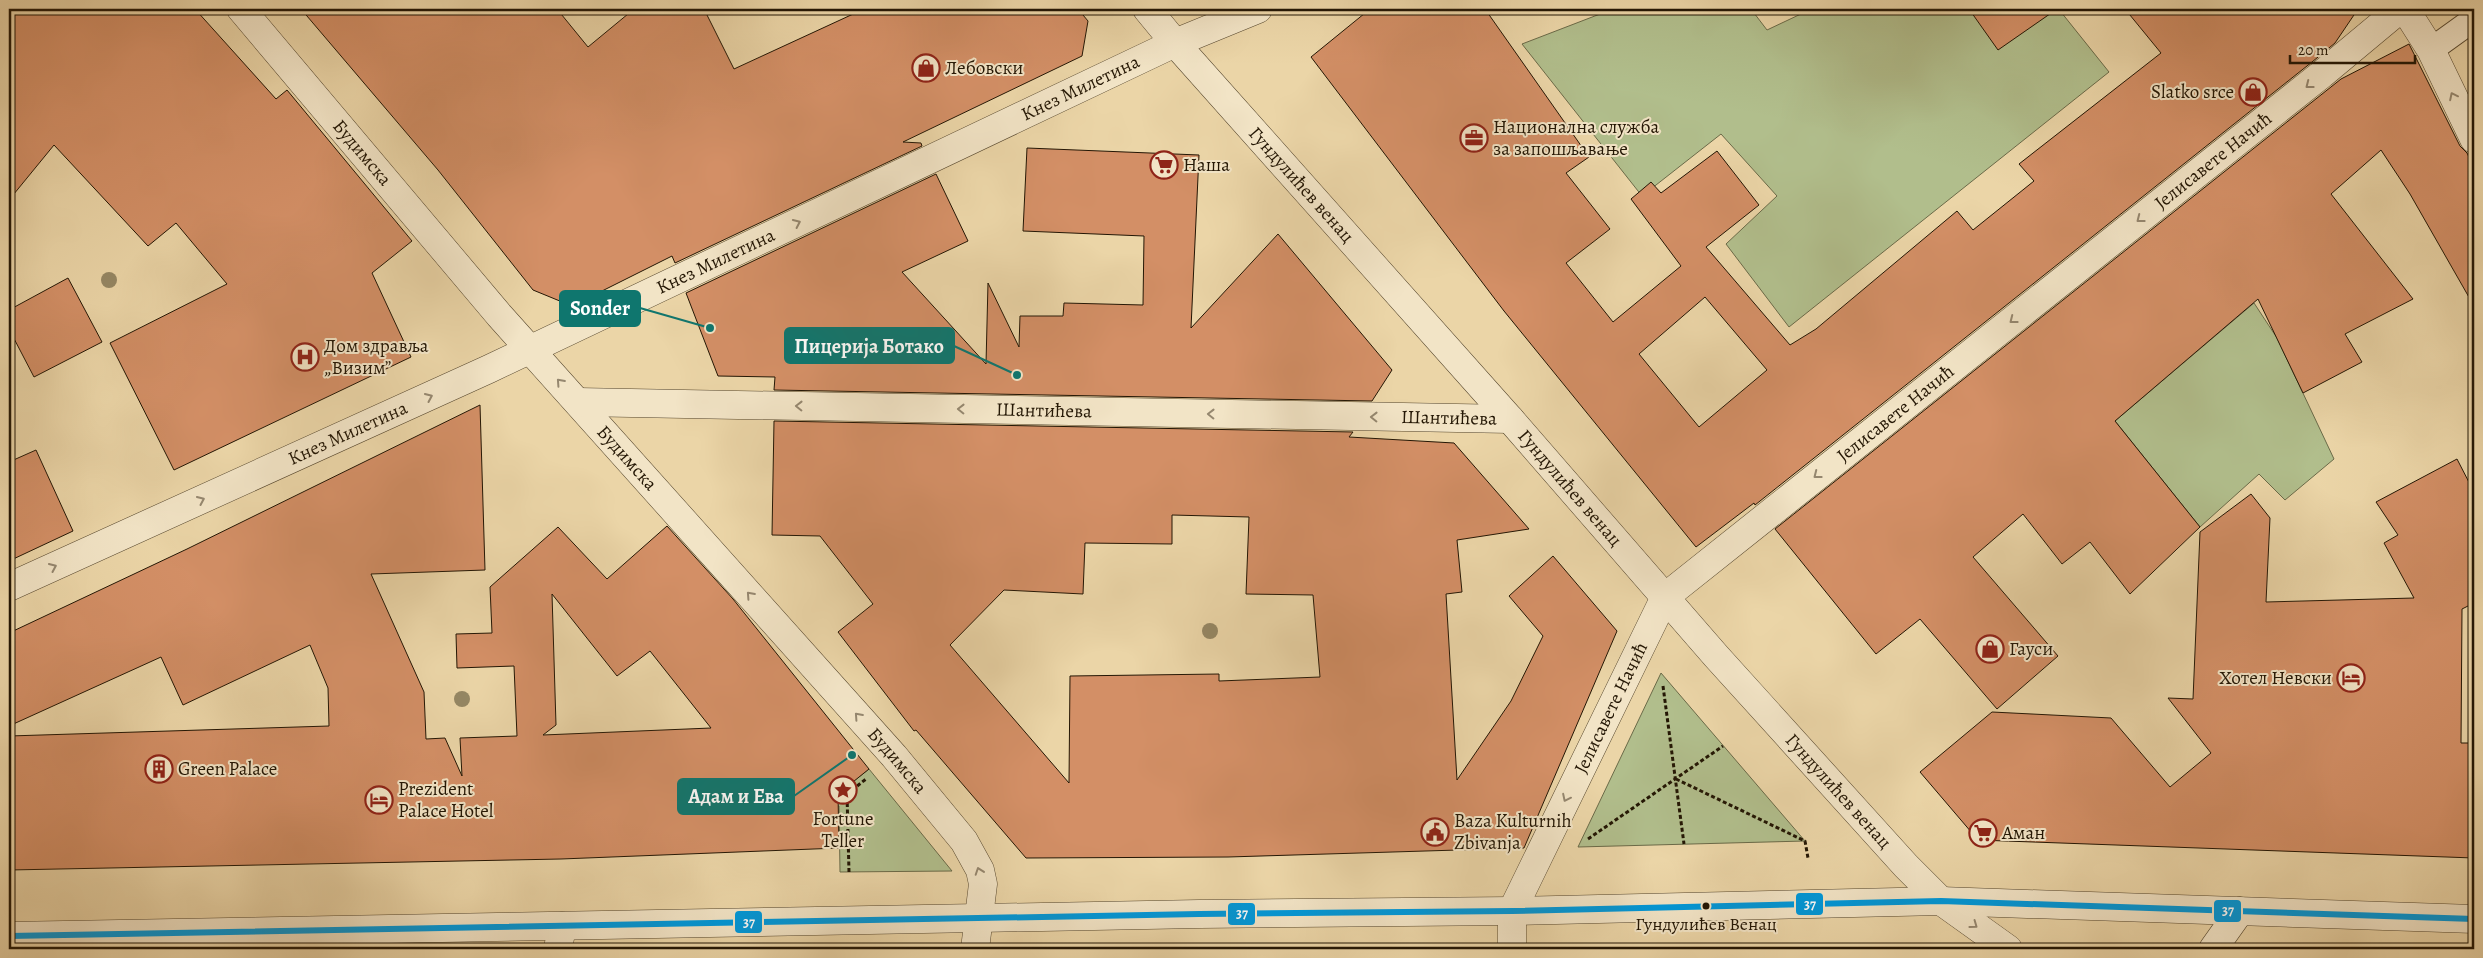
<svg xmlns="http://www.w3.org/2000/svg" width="2483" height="958" viewBox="0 0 2483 958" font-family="Alegreya,serif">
	<rect width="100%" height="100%" fill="#ebd5a7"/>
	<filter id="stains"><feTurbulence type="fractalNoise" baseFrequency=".004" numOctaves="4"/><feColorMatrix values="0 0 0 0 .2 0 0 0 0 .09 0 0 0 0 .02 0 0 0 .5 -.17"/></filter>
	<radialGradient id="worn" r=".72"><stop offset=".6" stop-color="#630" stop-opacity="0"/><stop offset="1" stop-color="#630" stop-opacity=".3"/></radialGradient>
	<path fill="#b1be8c" stroke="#6a6a48" d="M1613 9H1751L1767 30 1803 13 1802 9H2064L2061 12 2109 72 1789 327 1726 244 1777 196 1721 134 1642 196 1522 44Z
		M2254 303 2277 338 2334 459 2285 500 2259 474 2200 527 2115 421Z
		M1661 673 1805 841 1578 847Z
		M869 769 952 871 840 872 839 806 821 807Z"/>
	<path fill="#d38f66" stroke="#231604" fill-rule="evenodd" d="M9 9H195L276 99 287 90 412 241 372 273 411 357 174 470 110 343 227 284 176 223 148 246 54 145 9 200Z
		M301 9H557L588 47 634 9H704L734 69 864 9H1078L1088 21 1082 56 903 142 921 143 922 146 675 263 672 256 572 306 533 290 438 170Z
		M1370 9H1485L1589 157 1566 173 1610 229 1566 263 1613 322 1681 266 1631 199 1651 182 1661 193 1717 151 1759 205 1706 247 1790 345 1816 329 1957 211 1973 230 2034 181 2019 164 2161 53 2125 9H2358L2335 43 2312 62 1755 505 1754 503 1696 547 1504 311 1311 57ZM1705 297 1767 370 1699 427 1639 354Z
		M1969 9H2057L1998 50Z
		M2409 44 2460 146 2467 153 2474 167V306L2410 194 2381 150 2331 194 2413 299 2345 334 2362 362 2303 393 2258 299 2115 421 2200 527 2130 594 2090 542 2062 564 2023 514 1973 557 2058 656 1997 709 1920 619 1876 654 1775 529 2341 79Z
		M1027 148 1199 155 1191 328 1278 234 1392 370 1372 401 774 390 775 377 718 376 686 293 936 174 968 241 902 272 986 364 988 283 1019 347 1020 316H1063L1064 303 1143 305 1144 236 1023 231Z
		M68 278 102 342 34 377 9 329V310Z
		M480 405 485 570 371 574 424 692 426 739 445 738 462 776 460 738 517 736 514 666 457 668 456 634 492 633 490 587 558 527 607 579 667 526 733 599 869 769 838 794 839 848 561 859 9 870V736L329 726 328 688 310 645 183 705 161 657 9 726V633L187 549ZM552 594 617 676 650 651 711 728 543 735 556 725Z
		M774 421 1353 432 1349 437 1454 443 1529 529 1457 540 1462 592 1446 594 1457 780 1511 701 1543 636 1509 596 1553 556 1617 631 1524 848 1228 857 1026 858 916 730 914 731 838 632 873 604 820 536 772 535ZM1172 515 1249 517 1246 594 1313 595 1320 677 1219 681V674L1070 676 1069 783 950 645 1004 590 1083 594 1085 543 1172 544Z
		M36 450 73 531 9 561V462Z
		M2457 459 2474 492V603L2462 609 2461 743H2473L2474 858 1978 840 1920 772 1992 712 2111 718 2170 787 2211 753 2168 698 2193 699 2200 532 2251 494 2270 518 2266 602 2414 598 2384 543 2398 535 2376 502Z"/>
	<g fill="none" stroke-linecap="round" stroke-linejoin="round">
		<g stroke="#55462d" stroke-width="26">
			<path id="service" d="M2431 50 2474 19"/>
		</g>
		<g stroke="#55462d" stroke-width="29">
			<g id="minor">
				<path id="s1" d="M241 9 499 315 894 756 964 841 980 870 983 884 975 949"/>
				<path id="s2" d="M1147 9 1175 43 1510 419 1716 656 1906 866 1941 901 2008 949"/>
				<path d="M2405 9 2431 50 2474 139"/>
				<path id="s3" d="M578 402 1510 419"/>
				<path id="s4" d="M9 587 489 369 1175 43 1258 9"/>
				<path d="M558 949 562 926"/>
				<path id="s5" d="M1512 949V911L1665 597 2322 74 2400 9"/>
				<path d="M2213 949 2240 911"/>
			</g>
		</g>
		<g stroke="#55462d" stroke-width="29">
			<path id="tertiary" d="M9 936 1199 914 1512 911 1941 901 2474 919"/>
		</g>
		<path stroke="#231604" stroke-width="3" stroke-dasharray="4 2.5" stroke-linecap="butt" d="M1663 686 1684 844
			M1676 779 1805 841 1808 858
			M1588 839 1723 746
			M849 872 847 794 866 779"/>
		<use href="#service" stroke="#f2e4c6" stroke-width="24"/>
		<use href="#minor" stroke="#f2e4c6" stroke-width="28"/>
		<use href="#tertiary" stroke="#f2e4c6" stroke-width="28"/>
		<g stroke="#f2e4c6" stroke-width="10">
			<path id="bus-1" d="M9 936 1199 914 1512 911 1941 901 2474 919"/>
		</g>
		<use href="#bus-1" stroke="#0098da" stroke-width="6"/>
	</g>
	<g fill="#958764">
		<circle cx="109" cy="280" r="8"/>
		<circle cx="1210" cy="631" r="8"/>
		<circle cx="462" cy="699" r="8"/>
	</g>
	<defs><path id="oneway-chevron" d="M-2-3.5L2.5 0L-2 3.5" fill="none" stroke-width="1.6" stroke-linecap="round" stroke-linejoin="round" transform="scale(1.25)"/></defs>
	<g stroke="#95876f">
		<use href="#oneway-chevron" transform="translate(2309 85) rotate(142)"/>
		<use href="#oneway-chevron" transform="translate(2453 96) rotate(-116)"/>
		<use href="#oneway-chevron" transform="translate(2140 219) rotate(142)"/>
		<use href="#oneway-chevron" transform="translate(797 223) rotate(-25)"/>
		<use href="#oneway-chevron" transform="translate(2013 320) rotate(142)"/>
		<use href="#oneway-chevron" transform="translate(560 382) rotate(-132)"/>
		<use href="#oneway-chevron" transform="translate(429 397) rotate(-24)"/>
		<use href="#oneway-chevron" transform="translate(799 406) rotate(-179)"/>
		<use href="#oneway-chevron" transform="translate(961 409) rotate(-179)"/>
		<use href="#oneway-chevron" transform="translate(1211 414) rotate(-179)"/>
		<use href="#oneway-chevron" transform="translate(1374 417) rotate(-179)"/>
		<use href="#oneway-chevron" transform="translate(1817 475) rotate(142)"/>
		<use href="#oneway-chevron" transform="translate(201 500) rotate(-24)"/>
		<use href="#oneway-chevron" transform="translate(53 567) rotate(-24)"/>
		<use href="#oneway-chevron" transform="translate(750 595) rotate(-132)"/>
		<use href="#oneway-chevron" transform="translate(858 716) rotate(-132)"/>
		<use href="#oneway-chevron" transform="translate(1566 798) rotate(116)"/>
		<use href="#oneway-chevron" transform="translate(979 871) rotate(-109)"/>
		<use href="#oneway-chevron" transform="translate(1974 925) rotate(36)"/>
	</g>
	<defs>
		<g id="shop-ring" transform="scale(1.4375)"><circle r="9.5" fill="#f2e4c6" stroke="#8f2418" stroke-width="1.5"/><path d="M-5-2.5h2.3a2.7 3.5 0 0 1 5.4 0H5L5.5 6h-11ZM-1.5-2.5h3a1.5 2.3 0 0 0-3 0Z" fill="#8f2418"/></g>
		<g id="office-ring" transform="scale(1.4375)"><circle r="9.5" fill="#f2e4c6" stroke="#8f2418" stroke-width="1.5"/><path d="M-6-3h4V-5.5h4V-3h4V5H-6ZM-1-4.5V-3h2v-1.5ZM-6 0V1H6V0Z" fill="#8f2418"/></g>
		<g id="supermarket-ring" transform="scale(1.4375)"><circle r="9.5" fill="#f2e4c6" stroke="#8f2418" stroke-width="1.5"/><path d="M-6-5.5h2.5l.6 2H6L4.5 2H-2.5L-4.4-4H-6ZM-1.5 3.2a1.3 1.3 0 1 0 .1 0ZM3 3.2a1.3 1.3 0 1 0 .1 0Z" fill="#8f2418"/></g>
		<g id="hospital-ring" transform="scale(1.4375)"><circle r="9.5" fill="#f2e4c6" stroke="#8f2418" stroke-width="1.5"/><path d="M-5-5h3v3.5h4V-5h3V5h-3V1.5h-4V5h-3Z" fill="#8f2418"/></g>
		<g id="hotel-ring" transform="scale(1.4375)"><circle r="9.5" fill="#f2e4c6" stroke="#8f2418" stroke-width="1.5"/><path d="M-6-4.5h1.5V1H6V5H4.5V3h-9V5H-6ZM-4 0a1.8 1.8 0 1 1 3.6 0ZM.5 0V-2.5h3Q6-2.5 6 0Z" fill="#8f2418"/></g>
		<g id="building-ring" transform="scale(1.4375)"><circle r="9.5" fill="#f2e4c6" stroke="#8f2418" stroke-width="1.5"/><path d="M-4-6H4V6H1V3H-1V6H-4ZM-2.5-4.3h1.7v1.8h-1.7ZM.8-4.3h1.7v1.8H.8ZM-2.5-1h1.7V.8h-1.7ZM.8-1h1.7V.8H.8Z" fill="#8f2418"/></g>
		<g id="sight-ring" transform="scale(1.4375)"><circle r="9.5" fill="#f2e4c6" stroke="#8f2418" stroke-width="1.5"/><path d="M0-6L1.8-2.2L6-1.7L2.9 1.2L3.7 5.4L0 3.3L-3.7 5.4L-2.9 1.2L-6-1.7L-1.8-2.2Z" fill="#8f2418"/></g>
		<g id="civic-ring" transform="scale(1.4375)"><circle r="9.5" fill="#f2e4c6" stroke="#8f2418" stroke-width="1.5"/><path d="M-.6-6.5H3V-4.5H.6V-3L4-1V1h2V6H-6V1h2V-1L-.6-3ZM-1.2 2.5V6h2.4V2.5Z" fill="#8f2418"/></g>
	</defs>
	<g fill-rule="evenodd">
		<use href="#shop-ring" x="926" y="68"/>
		<use href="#shop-ring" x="2253" y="92"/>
		<use href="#office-ring" x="1474" y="138"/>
		<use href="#supermarket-ring" x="1164" y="165"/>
		<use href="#hospital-ring" x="305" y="357"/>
		<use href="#shop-ring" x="1990" y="649"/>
		<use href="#hotel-ring" x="2351" y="678"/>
		<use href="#building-ring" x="159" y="769"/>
		<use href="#sight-ring" x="843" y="790"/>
		<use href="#hotel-ring" x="379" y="800"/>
		<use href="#civic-ring" x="1435" y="832"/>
		<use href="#supermarket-ring" x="1983" y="833"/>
	</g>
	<circle fill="#231604" stroke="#f2e4c6" stroke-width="2" cx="1706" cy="906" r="4.5"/>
	<g text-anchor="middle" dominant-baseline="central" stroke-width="4" stroke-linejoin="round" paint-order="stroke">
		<g font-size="18" fill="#231604" stroke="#f2e4c6">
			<text x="1706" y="924">Гундулићев Венац</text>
		</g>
		<g font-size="19" fill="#231604" stroke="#f2e4c6" text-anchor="start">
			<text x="945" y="68">Лебовски</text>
			<text x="2234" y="92" text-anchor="end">Slatko srce</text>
			<text x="1493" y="127">Национална служба<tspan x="1493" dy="22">за запошљавање</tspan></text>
			<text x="1183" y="165">Наша</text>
			<text x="324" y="346">Дом здравља<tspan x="324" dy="22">„Визим”</tspan></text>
			<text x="2009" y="649">Гауси</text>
			<text x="2332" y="678" text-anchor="end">Хотел Невски</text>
			<text x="178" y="769">Green Palace</text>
			<text x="398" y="789">Prezident<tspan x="398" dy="22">Palace Hotel</tspan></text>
			<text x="843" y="819" text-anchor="middle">Fortune<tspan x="843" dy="22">Teller</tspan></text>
			<text x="1454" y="821">Baza Kulturnih<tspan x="1454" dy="22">Zbivanja</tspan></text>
			<text x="2002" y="833">Аман</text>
		</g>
		<g font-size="19" fill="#231604" stroke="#f2e4c6">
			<text stroke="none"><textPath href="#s4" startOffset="1182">Кнез Милетина</textPath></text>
			<text stroke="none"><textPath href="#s1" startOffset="188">Будимска</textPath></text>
			<text stroke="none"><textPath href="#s5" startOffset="1088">Јелисавете Начић</textPath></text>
			<text stroke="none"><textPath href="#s2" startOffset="234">Гундулићев венац</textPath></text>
			<text stroke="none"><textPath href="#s4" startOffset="778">Кнез Милетина</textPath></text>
			<text stroke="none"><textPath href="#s3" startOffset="466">Шантићева</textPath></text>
			<text stroke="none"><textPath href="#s5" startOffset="682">Јелисавете Начић</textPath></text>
			<text stroke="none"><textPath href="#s3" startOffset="871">Шантићева</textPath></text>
			<text stroke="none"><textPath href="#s4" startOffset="372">Кнез Милетина</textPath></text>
			<text stroke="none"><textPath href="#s1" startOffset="592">Будимска</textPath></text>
			<text stroke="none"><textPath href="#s2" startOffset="639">Гундулићев венац</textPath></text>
			<text stroke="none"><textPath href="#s5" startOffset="264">Јелисавете Начић</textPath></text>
			<text stroke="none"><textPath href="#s1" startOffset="998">Будимска</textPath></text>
			<text stroke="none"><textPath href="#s2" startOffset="1044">Гундулићев венац</textPath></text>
		</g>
	</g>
	<path fill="none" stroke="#0f766e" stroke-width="2" d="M710 328L640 308M1017 375L954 346M852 755L794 796"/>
	<g fill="#0f766e" stroke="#f2e4c6" stroke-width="2">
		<circle cx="710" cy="328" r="5"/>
		<circle cx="1017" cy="375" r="5"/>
		<circle cx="852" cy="755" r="5"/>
	</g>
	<g fill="#0f766e" stroke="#0f766e" stroke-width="2">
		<rect x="560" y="291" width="80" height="35" rx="5"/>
		<rect x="785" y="328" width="169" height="35" rx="5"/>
		<rect x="678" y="779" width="116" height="35" rx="5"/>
	</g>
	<g font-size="20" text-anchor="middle" font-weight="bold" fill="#fff">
		<text x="600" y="315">Sonder</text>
		<text x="869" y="353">Пицерија Ботако</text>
		<text x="736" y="803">Адам и Ева</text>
	</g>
	<g stroke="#f2e4c6" stroke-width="2">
		<rect x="1795" y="892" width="29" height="24" rx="5" fill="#0098da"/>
		<rect x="2213" y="899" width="29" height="24" rx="5" fill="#0098da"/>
		<rect x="1227" y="902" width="29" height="24" rx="5" fill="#0098da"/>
		<rect x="734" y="910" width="29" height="24" rx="5" fill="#0098da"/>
	</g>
	<g font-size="14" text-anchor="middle" font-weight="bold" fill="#fff">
		<text x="1810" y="909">37</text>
		<text x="2228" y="915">37</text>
		<text x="1242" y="918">37</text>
		<text x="749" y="927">37</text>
	</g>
	<rect width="2483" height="958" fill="none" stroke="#ebd5a7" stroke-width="30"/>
	<rect x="10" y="10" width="2463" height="938" fill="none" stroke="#231604" stroke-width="2.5"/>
	<rect x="15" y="15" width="2453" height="928" fill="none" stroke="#231604"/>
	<path d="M2290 55v8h125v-8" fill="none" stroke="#231604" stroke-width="2.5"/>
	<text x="2298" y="55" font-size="15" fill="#231604" stroke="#f2e4c6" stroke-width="4" paint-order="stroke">20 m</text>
	<rect width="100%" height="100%" filter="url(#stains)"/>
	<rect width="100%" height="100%" fill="url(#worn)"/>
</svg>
